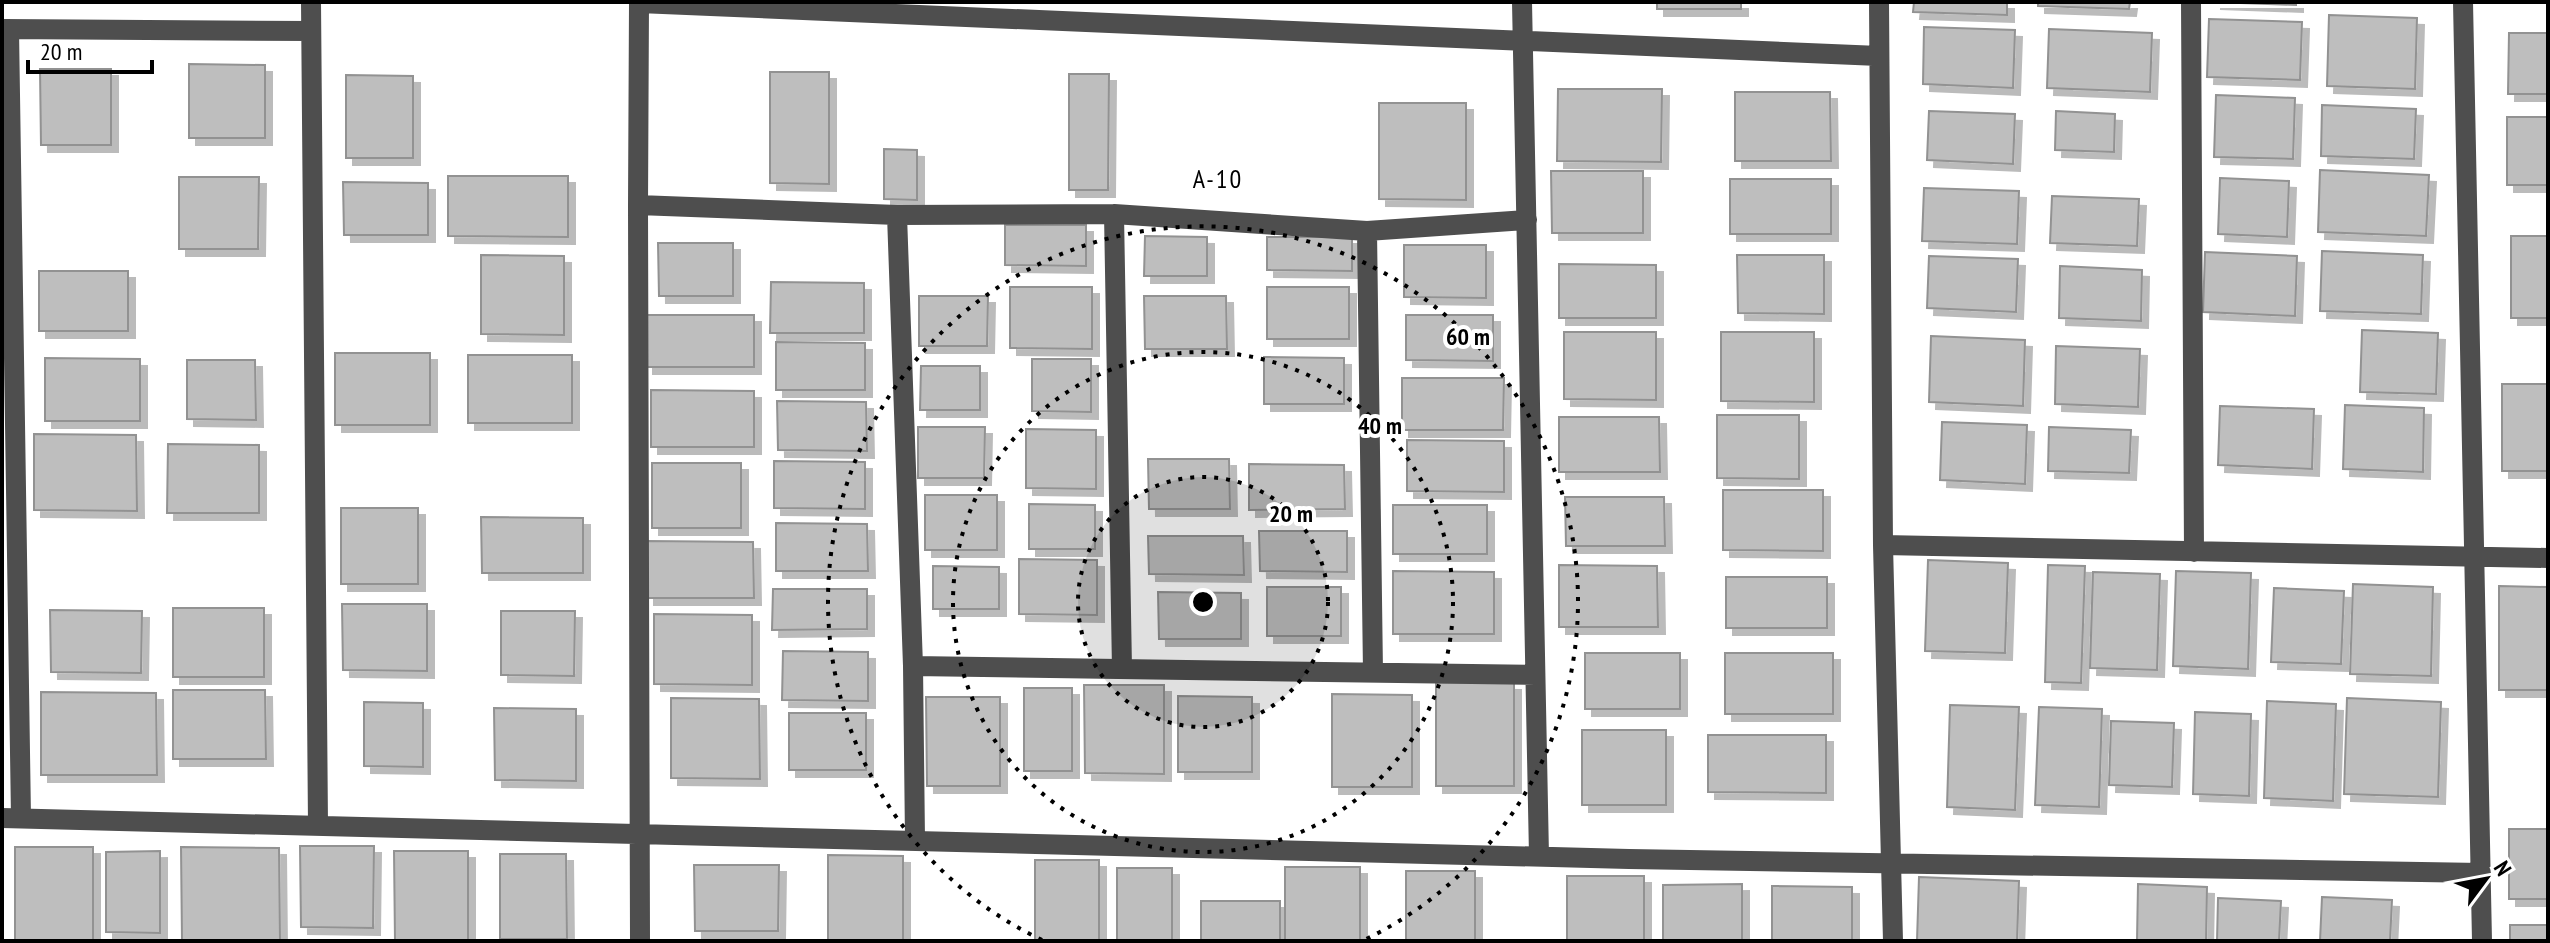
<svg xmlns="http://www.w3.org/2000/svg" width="2550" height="943" viewBox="0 0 2550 943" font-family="'PT Sans Narrow',sans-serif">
	<defs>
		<filter id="shadow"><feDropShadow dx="7" dy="7" stdDeviation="0" flood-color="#0004"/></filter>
	</defs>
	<rect width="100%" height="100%" fill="#fff"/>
	<path fill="#bebebe" stroke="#929292" stroke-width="2" filter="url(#shadow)" d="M1657 2H1741V9H1657Z
		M1914 2H2007V15L1913 12Z
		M2038 2H2130L2129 9 2038 6Z
		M2213 2H2296V5Z
		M2329 15 2417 18 2415 89 2327 86Z
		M2209 19 2302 22 2300 80 2207 77Z
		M1924 27 2015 30 2013 88 1923 84Z
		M2049 29 2152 33 2150 92 2047 88Z
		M2509 33H2548V94H2508Z
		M189 64 265 65V138H189Z
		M40 69H111V145H41Z
		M770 72H829V184L770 183Z
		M1069 74H1109L1108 190H1069Z
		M346 75 413 76V158H346Z
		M1558 89H1662L1661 162 1557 161Z
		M1735 92H1830L1831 161H1735Z
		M2216 95 2295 98 2293 159 2214 157Z
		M1379 103H1466V200L1379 199Z
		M2322 105 2416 109 2414 159 2321 156Z
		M1929 111 2015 114 2013 164 1927 160Z
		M2056 111 2115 114 2114 152 2055 150Z
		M2507 117H2548V185H2507Z
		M884 149 917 150V200L884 199Z
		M2320 170 2429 175 2426 236 2318 232Z
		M1551 171H1643V233H1552Z
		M448 176H568V237L448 236Z
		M179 177H259L258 249H179Z
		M2220 178 2289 181 2287 237 2218 234Z
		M1730 179H1831V234H1730Z
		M343 182 428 183V235H344Z
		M1924 188 2019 191 2017 244 1922 241Z
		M2052 196 2139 199 2137 246 2050 243Z
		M1005 225H1086V266L1005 265Z
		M1145 236 1207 237V276H1144Z
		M2511 236H2548V318H2511Z
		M1267 237H1352V271L1267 270Z
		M658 243H733V296H659Z
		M1404 245H1486V298L1404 297Z
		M2322 251 2423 255 2421 314 2320 311Z
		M2205 252 2297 256 2295 316 2203 312Z
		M481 255 564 256V335L481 334Z
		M1737 255H1824V314L1738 313Z
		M1929 256 2018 259 2016 312 1927 308Z
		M1559 264 1656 265V318H1559Z
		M2060 266 2142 270 2141 321 2059 318Z
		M39 271H128V331H39Z
		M771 282 864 283V333H770Z
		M1010 287H1092V349L1010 348Z
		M1267 287H1349V339H1267Z
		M919 296H988L987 346H919Z
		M1144 296H1226L1227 349H1145Z
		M646 315H754V367H646Z
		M1406 315H1493V361L1406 360Z
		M2362 330 2438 333 2436 394 2360 392Z
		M1564 332H1656V400L1564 399Z
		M1721 332H1814V402L1721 401Z
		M1931 336 2025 340 2023 406 1929 402Z
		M776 342 865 343V390H776Z
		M2056 346 2140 349 2138 407 2055 404Z
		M335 353H430V425H335Z
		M468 355H572V423H468Z
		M1264 357 1344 358V404H1264Z
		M45 358 140 359V421H45Z
		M1032 359H1091V412L1032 411Z
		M187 360H255L256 420 187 419Z
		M921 366H980V410H920Z
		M1402 378H1504L1503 430H1402Z
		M2502 384H2548V471H2502Z
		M651 390 754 391V447H651Z
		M777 401 866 402 867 451 778 450Z
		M2345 405 2424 408 2423 472 2343 469Z
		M2220 406 2314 409 2312 469 2218 465Z
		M1717 415H1799V479L1717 478Z
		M1559 417H1659L1660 472H1559Z
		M1942 422 2027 425 2025 484 1940 480Z
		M918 427H985L984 478H918Z
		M2049 427 2131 430 2129 473 2048 471Z
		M1026 429 1096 430V489L1026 488Z
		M34 434 136 435 137 511 34 510Z
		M1407 440 1504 441V492L1407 491Z
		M168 444 259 445V513H167Z
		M1148 459H1229L1230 509H1149Z
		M774 461 865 462V509L774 508Z
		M652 463H741V528H652Z
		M1249 464 1344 465 1345 509 1249 510Z
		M1723 490H1823V551L1723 550Z
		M925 495H997V550H925Z
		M1565 497H1664L1665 546H1566Z
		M1029 504 1095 505V549H1029Z
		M1393 505H1487V554H1393Z
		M341 508H418V584H341Z
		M481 517 583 518V573H482Z
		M776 523 867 524 868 571H776Z
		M1259 531H1347V572L1260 571Z
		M1148 536H1243L1244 575 1149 574Z
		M647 541 753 542 754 598H647Z
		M1019 559 1097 560V615L1019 614Z
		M1928 560 2008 563 2005 653 1925 651Z
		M1559 565 1657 566 1658 627H1559Z
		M2048 565 2085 566 2081 683 2045 682Z
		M933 566 999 567V609H933Z
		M1393 571 1494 572V634H1393Z
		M2176 571 2251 573 2248 669 2173 666Z
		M2093 572 2160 574 2157 670 2090 668Z
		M1726 577H1827V628H1726Z
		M2353 584 2433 587 2431 676 2350 674Z
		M2499 586 2548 587V690H2499Z
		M1267 587H1341V636H1267Z
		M2274 588 2344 591 2341 664 2271 662Z
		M773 589H867V629L772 630Z
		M1158 592 1241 593V639H1159Z
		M342 604H427V671L343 670Z
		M173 608H264V677H173Z
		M50 610 142 611 141 673 51 672Z
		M501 611H575L574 676 501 675Z
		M654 614 752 615V685L654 684Z
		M783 651 868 652V701L782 700Z
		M1585 653H1680V709H1585Z
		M1725 653H1833V714H1725Z
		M1436 682 1514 683V786H1436Z
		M1084 685H1164V774L1085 773Z
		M1024 688H1072V771H1024Z
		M173 690H265L266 759H173Z
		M41 692 156 693 157 775H41Z
		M1332 694 1412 695V787H1332Z
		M1178 696 1252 697V772H1178Z
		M926 697H1000V786H927Z
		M671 698 759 699 760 779 671 778Z
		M2347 698 2441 702 2438 797 2344 794Z
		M2267 701 2336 704 2333 801 2264 798Z
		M364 702 423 703V767L364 766Z
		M1950 705 2019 707 2015 810 1947 807Z
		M2039 707 2102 709 2099 807 2035 805Z
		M494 708 576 709V781L495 780Z
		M2195 712 2251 714 2249 796 2193 794Z
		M789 713H866V770H789Z
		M2111 721 2174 723 2172 787 2109 785Z
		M1582 730H1666V805H1582Z
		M1708 735H1826V793L1708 792Z
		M2509 829H2548V899H2509Z
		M300 846H374L373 928 301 927Z
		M15 847H93V941H15Z
		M181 847 279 848 280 940H182Z
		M160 851V933L106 932V852Z
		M394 851H468V941H395Z
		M500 854H566L567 939H500Z
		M828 855 903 856V941H828Z
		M1035 860H1099V941H1035Z
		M694 865H779L778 931H695Z
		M1285 867H1360V941L1285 940Z
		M1117 868H1172V941H1117Z
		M1406 871H1475V941H1406Z
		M1567 876H1644V941H1567Z
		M1919 877 2019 881 2017 941H1917Z
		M1742 884V941H1663V885Z
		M2138 884 2207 887 2206 941H2137Z
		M1772 886 1852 887V941H1772Z
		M2322 897 2392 900 2390 941H2320Z
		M2218 898 2281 901 2279 941H2217Z
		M1201 901H1280V941H1201Z
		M2510 925H2548V941H2510Z"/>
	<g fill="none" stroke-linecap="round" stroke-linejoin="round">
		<path stroke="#4e4e4e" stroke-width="20" d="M311 2 318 825
			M639 2 638 205 897 215 1114 214 1367 231 1527 220
			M1522 2 1539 856
			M1879 2 1883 545
			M2191 2 2194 552
			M2463 2 2482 941
			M639 3 1879 56
			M2 29 311 31
			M9 29 21 818
			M638 205 640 941
			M1114 214 1122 669
			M897 215 913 666 915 840
			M1367 231 1373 672
			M913 666 1535 675
			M2 818 1629 859 2481 873
			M1893 941 1883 545 2548 558"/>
	</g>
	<circle cx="1203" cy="602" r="125" fill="#000" fill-opacity=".12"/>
	<g fill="none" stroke="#000" stroke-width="4" stroke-dasharray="4 8">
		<circle cx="1203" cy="602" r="125"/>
		<circle cx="1203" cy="602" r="250"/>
		<path d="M1042 940A375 375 0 1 1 1364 940"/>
	</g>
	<g text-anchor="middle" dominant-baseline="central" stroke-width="8" stroke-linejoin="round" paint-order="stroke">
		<g font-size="26" letter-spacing="2" fill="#000" stroke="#fff">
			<text x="1218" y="178">A-10</text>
		</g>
	</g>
	<circle cx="1203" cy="602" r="12" fill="#000" stroke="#fff" stroke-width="4"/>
	<g font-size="24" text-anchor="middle" font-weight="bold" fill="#000" stroke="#fff" stroke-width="8" stroke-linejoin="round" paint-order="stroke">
		<text x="1468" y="345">60 m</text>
		<text x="1380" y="434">40 m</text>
		<text x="1291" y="522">20 m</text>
	</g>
	<rect width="2550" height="943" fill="none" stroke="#000000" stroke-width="8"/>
	<g transform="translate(2486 879) rotate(58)" stroke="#ffffff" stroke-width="6" paint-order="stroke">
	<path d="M0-6L14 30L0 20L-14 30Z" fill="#000000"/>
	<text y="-12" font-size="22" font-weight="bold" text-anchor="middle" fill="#000000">N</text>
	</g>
	<path d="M28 60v12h124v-12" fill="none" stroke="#000000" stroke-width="4"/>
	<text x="40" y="60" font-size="24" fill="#000000" stroke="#ffffff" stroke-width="6" paint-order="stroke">20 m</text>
</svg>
